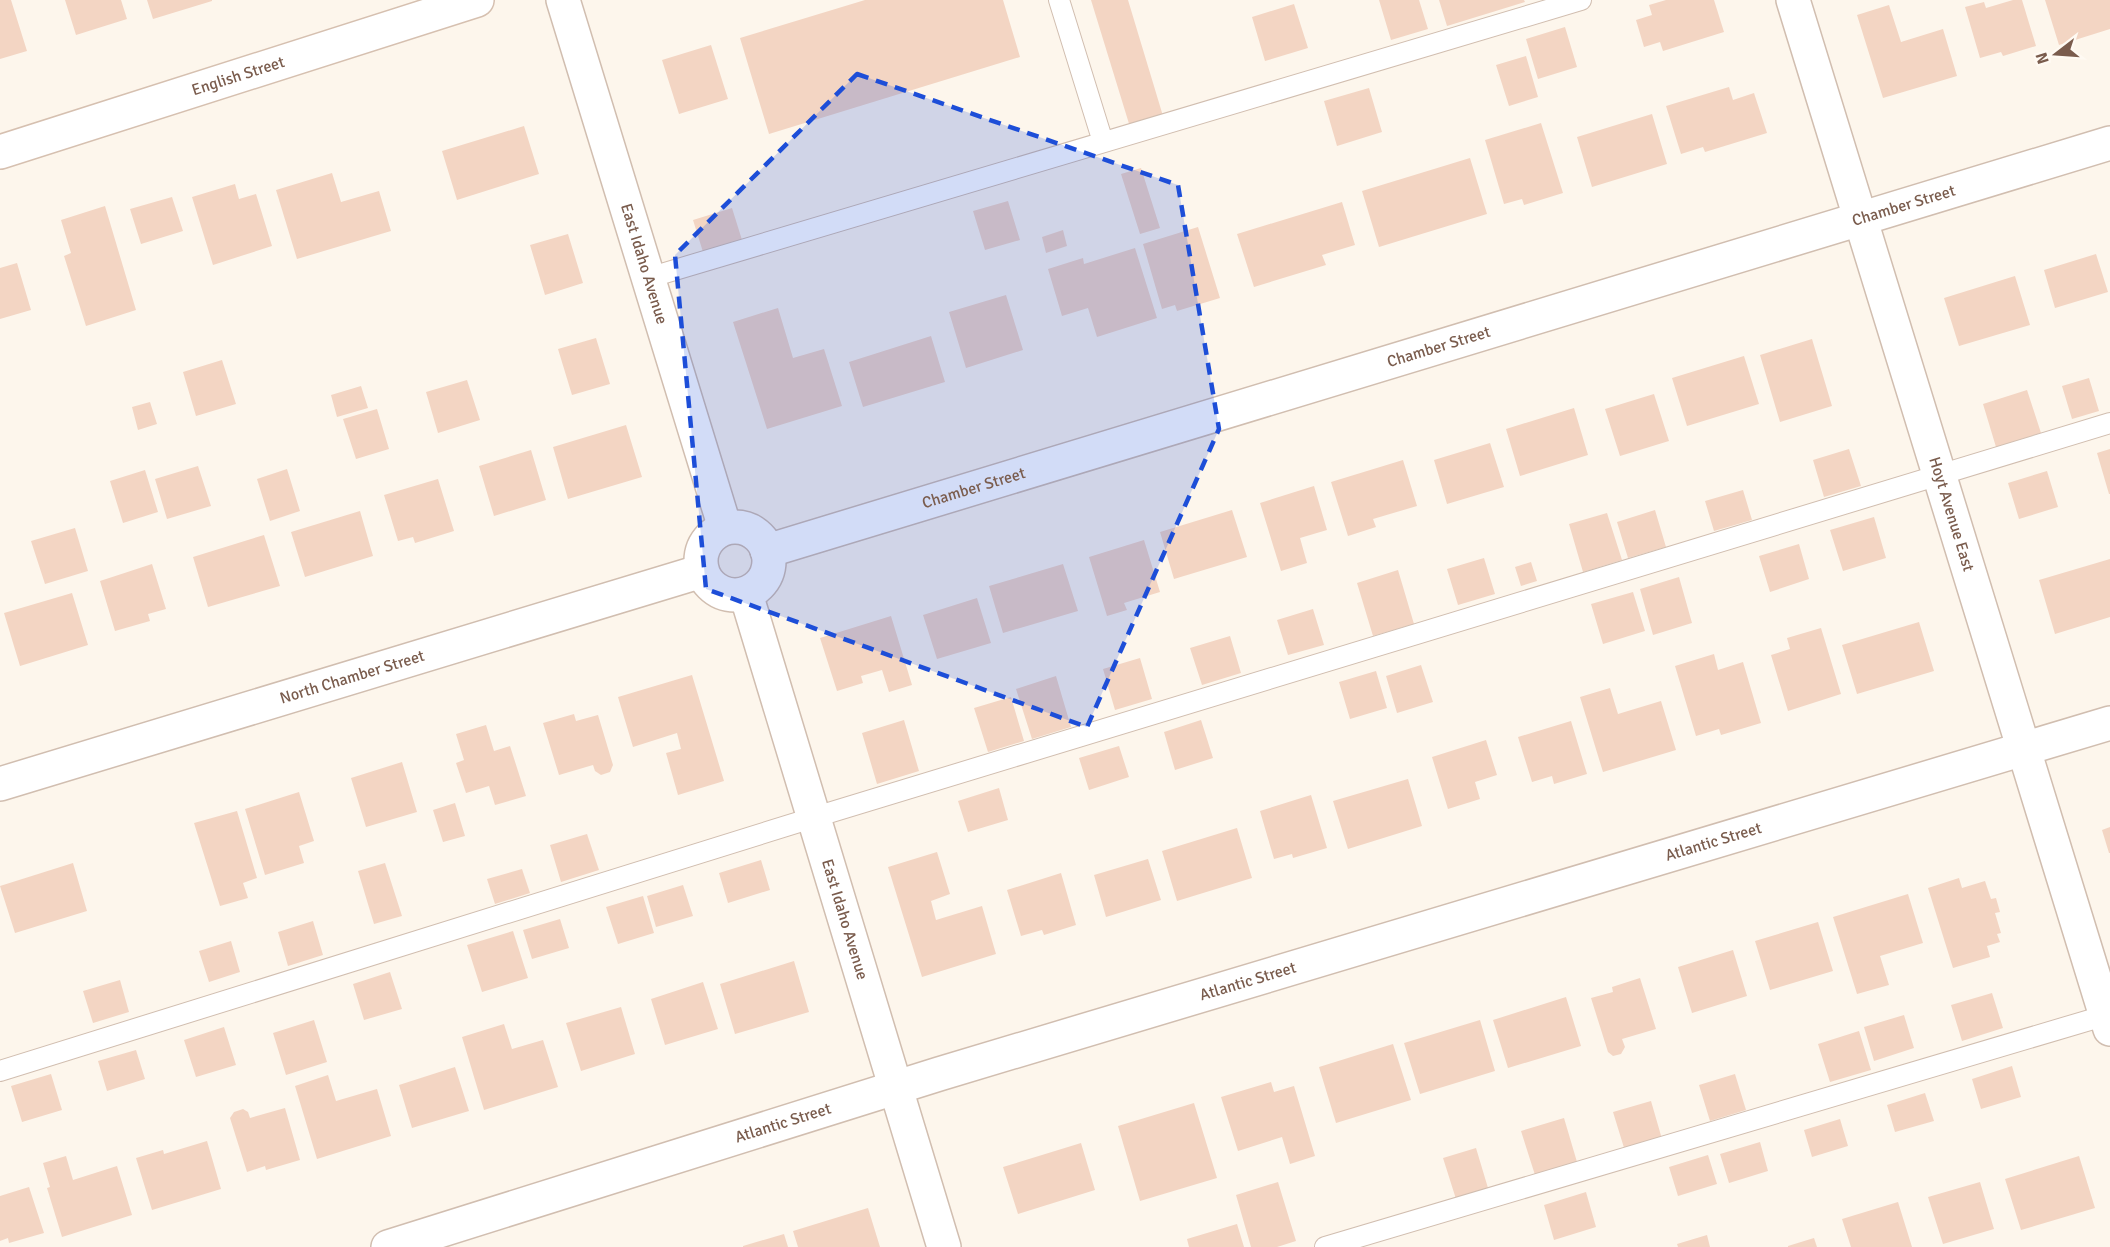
<svg xmlns="http://www.w3.org/2000/svg" width="2110" height="1247" viewBox="0 0 2110 1247" font-family="Signika,sans-serif">
	<rect width="100%" height="100%" fill="#fdf6ec"/>
	<path fill="#f3d5c3" d="M0 0H11L27 51 0 59Z
		M65 0H121L127 19 76 35Z
		M147 0H212V1L153 19Z
		M865 0H1003L1020 57 769 134 740 38Z
		M1091 0H1128L1163 116 1130 127Z
		M1379 0H1419L1428 29 1391 40Z
		M1439 0H1524L1525 2 1447 26Z
		M1666 0H1714L1724 32 1663 51 1660 42 1644 47 1636 20 1652 15 1649 5Z
		M2013 0H2022L2036 46 2003 56 2001 52 1980 58 1965 7 1984 2 1986 8Z
		M2045 0H2110V29L2059 45Z
		M1294 4 1308 48 1265 61 1252 17Z
		M1889 5 1901 42 1943 29 1957 76 1883 98 1857 15Z
		M1565 27 1577 67 1538 79 1526 39Z
		M711 45 728 99 679 114 662 60Z
		M1526 56 1538 97 1509 106 1496 65Z
		M1729 87 1733 100 1754 93 1767 133 1705 152 1703 147 1681 154 1666 106Z
		M1369 88 1382 132 1337 146 1324 101Z
		M1652 114 1667 164 1592 187 1577 137Z
		M1541 123 1563 193 1524 205 1522 199 1504 204 1485 140Z
		M524 126 539 174 457 200 442 151Z
		M1470 158 1487 214 1379 247 1362 191Z
		M1141 168 1160 228 1140 234 1121 174Z
		M332 173 341 202 379 191 391 231 297 259 276 190Z
		M235 184 239 199 256 194 272 246 213 265 192 197Z
		M172 197 183 231 141 244 130 209Z
		M1008 201 1020 240 985 250 973 211Z
		M1342 202 1355 245 1322 255 1326 265 1254 287 1237 234Z
		M105 206 136 310 86 326 64 256 71 253 61 220Z
		M732 208 742 240 703 252 693 220Z
		M1198 227 1220 298 1177 311 1175 305 1162 309 1143 244Z
		M1063 230 1067 246 1046 253 1042 237Z
		M568 234 583 283 545 295 530 245Z
		M1135 248 1157 318 1097 337 1088 308 1062 316 1048 269 1083 258 1084 264Z
		M2096 254 2108 292 2055 308 2044 270Z
		M17 263 31 310 0 319V268Z
		M2015 276 2030 325 1959 346 1944 298Z
		M1006 295 1023 350 966 368 949 312Z
		M778 308 793 358 824 349 842 406 767 429 733 322Z
		M931 336 945 382 863 407 849 362Z
		M596 338 610 384 572 395 558 349Z
		M1812 339 1832 406 1780 422 1760 355Z
		M1744 356 1759 404 1687 426 1672 378Z
		M222 360 236 404 196 416 183 372Z
		M2089 378 2099 411 2072 419 2062 386Z
		M467 380 480 420 438 433 426 392Z
		M361 386 368 408 337 417 331 395Z
		M2027 390 2041 433 1996 447 1983 404Z
		M1654 394 1669 441 1620 456 1605 409Z
		M150 402 157 424 138 430 132 407Z
		M1574 408 1588 455 1520 476 1506 429Z
		M377 409 389 449 356 459 343 419Z
		M626 425 642 477 568 499 553 447Z
		M1490 443 1504 487 1447 504 1434 460Z
		M1849 449 1861 486 1824 497 1813 460Z
		M2110 449V494H2109L2097 453Z
		M531 450 546 500 494 516 479 466Z
		M1403 460 1417 506 1373 519 1376 527 1348 536 1331 482Z
		M198 466 211 506 167 519 155 479Z
		M287 469 300 511 270 521 257 479Z
		M145 470 158 512 123 523 110 481Z
		M2047 471 2058 507 2019 519 2008 483Z
		M438 479 454 531 415 543 413 537 398 541 384 495Z
		M1314 486 1327 530 1300 538 1307 563 1281 571 1260 503Z
		M1743 490 1752 520 1714 531 1705 501Z
		M1232 510 1247 557 1174 579 1160 532Z
		M1655 510 1666 547 1628 558 1617 522Z
		M360 511 373 556 305 577 291 532Z
		M1607 513 1622 560 1583 572 1569 524Z
		M1874 517 1886 558 1843 571 1830 530Z
		M75 528 88 571 45 584 31 541Z
		M264 535 280 586 208 607 193 557Z
		M1144 540 1160 592 1124 603 1127 610 1107 616 1089 557Z
		M1799 544 1809 579 1770 592 1759 556Z
		M1484 558 1495 594 1458 605 1447 569Z
		M2110 559V617L2055 634 2039 580Z
		M1531 562 1537 581 1521 586 1515 567Z
		M152 564 166 609 148 614 150 621 115 631 100 581Z
		M1063 564 1078 611 1003 633 989 586Z
		M1398 570 1414 624 1373 636 1357 583Z
		M1679 577 1692 623 1653 635 1640 589Z
		M1633 592 1645 631 1603 644 1591 604Z
		M72 593 88 645 20 666 4 613Z
		M977 598 991 643 937 659 923 615Z
		M1313 609 1324 645 1288 655 1277 620Z
		M891 616 912 685 889 692 882 670 861 676 863 683 837 691 820 638Z
		M1919 622 1934 671 1857 694 1842 645Z
		M1821 628 1841 694 1788 711 1771 655 1790 649 1787 638Z
		M1230 636 1241 673 1202 685 1190 648Z
		M1714 654 1718 670 1743 662 1761 723 1721 735 1719 729 1696 736 1675 666Z
		M1140 658 1152 699 1115 710 1103 669Z
		M1421 665 1433 702 1397 713 1386 676Z
		M1376 671 1387 708 1350 719 1339 682Z
		M692 675 724 781 678 795 666 753 681 749 677 733 633 747 618 697Z
		M1056 676 1071 727 1032 739 1016 689Z
		M1610 688 1618 714 1661 701 1676 750 1603 772 1580 697Z
		M1011 697 1024 741 988 752 974 708Z
		M574 714 576 721 598 715 613 765 610 772 601 775 595 771 593 765 559 775 543 723Z
		M904 720 919 771 877 784 862 733Z
		M1201 720 1213 758 1175 770 1164 732Z
		M1571 721 1587 774 1554 784 1552 776 1532 782 1518 737Z
		M486 725 494 751 510 746 526 796 495 805 489 786 466 793 456 763 464 760 456 734Z
		M1486 740 1497 775 1475 782 1480 799 1448 809 1432 757Z
		M1119 746 1129 777 1089 790 1079 758Z
		M402 762 417 812 366 827 351 778Z
		M1408 779 1422 826 1348 849 1333 801Z
		M999 788 1008 820 968 832 958 801Z
		M299 792 314 841 299 846 304 863 265 875 245 809Z
		M1311 795 1327 848 1293 858 1292 854 1274 859 1260 811Z
		M455 803 465 836 443 842 433 810Z
		M237 811 257 878 243 883 248 898 220 906 194 823Z
		M2110 827V853H2109L2102 830Z
		M1237 828 1252 878 1177 901 1162 851Z
		M587 834 599 870 561 882 550 845Z
		M937 852 950 894 931 901 936 920 982 906 996 954 922 977 888 867Z
		M1148 859 1161 900 1106 917 1094 875Z
		M761 860 770 890 728 903 719 873Z
		M73 863 87 911 15 933 0 886Z
		M385 863 402 916 374 924 358 871Z
		M522 869 530 893 495 904 487 879Z
		M1061 873 1076 925 1044 935 1042 930 1021 936 1007 890Z
		M1959 878 1962 888 1985 881 1991 899 1996 898 2000 912 1995 913 2001 933 1997 934 2000 942 1987 946 1990 957 1953 968 1928 888Z
		M683 885 693 916 656 927 647 896Z
		M1908 894 1923 943 1880 956 1889 985 1857 994 1833 917Z
		M643 896 654 933 618 944 606 907Z
		M560 919 569 948 532 959 523 930Z
		M313 921 323 955 288 966 278 932Z
		M1818 922 1833 971 1770 990 1755 941Z
		M513 931 528 978 482 992 467 945Z
		M231 941 240 972 209 982 199 951Z
		M1733 950 1747 996 1692 1013 1678 967Z
		M794 961 809 1012 735 1034 720 984Z
		M390 972 402 1009 364 1020 353 984Z
		M1640 978 1656 1029 1622 1039 1625 1047 1621 1054 1613 1056 1608 1052 1591 998 1613 992 1612 987Z
		M120 980 129 1012 93 1023 83 991Z
		M703 982 718 1029 665 1045 651 999Z
		M1992 993 2003 1028 1962 1041 1951 1005Z
		M1566 997 1581 1046 1508 1068 1493 1020Z
		M621 1007 635 1054 581 1071 566 1023Z
		M1904 1015 1914 1048 1874 1061 1864 1027Z
		M314 1020 327 1062 286 1075 273 1033Z
		M1480 1020 1495 1071 1420 1094 1404 1043Z
		M504 1024 512 1049 543 1040 558 1087 484 1110 462 1037Z
		M224 1027 236 1065 196 1077 184 1040Z
		M1859 1031 1871 1070 1830 1082 1818 1044Z
		M1393 1044 1411 1100 1336 1123 1319 1067Z
		M136 1050 145 1079 107 1091 98 1061Z
		M2012 1066 2021 1097 1981 1109 1972 1079Z
		M455 1067 469 1111 412 1128 399 1085Z
		M51 1074 62 1110 22 1122 11 1086Z
		M1735 1074 1746 1110 1710 1121 1699 1085Z
		M328 1075 336 1101 377 1089 391 1136 317 1159 295 1086Z
		M1271 1082 1274 1092 1294 1086 1315 1156 1290 1164 1282 1137 1238 1151 1221 1097Z
		M1925 1093 1934 1121 1895 1132 1887 1105Z
		M1651 1101 1662 1139 1625 1151 1613 1112Z
		M1194 1103 1217 1178 1140 1201 1118 1126Z
		M285 1108 300 1160 266 1170 265 1166 247 1172 230 1118 234 1112 243 1109 248 1112 250 1118Z
		M1564 1118 1577 1162 1535 1175 1521 1131Z
		M1840 1119 1848 1146 1812 1157 1804 1130Z
		M207 1141 221 1189 152 1210 136 1158 163 1150 164 1154Z
		M1760 1142 1768 1171 1729 1183 1720 1154Z
		M1081 1143 1095 1190 1018 1214 1003 1167Z
		M1476 1148 1488 1188 1456 1199 1443 1158Z
		M1708 1155 1717 1184 1678 1196 1669 1167Z
		M66 1156 73 1180 117 1166 132 1215 62 1237 47 1188 50 1187 43 1163Z
		M2079 1156 2095 1208 2021 1230 2005 1179Z
		M1278 1182 1296 1241 1277 1247H1251L1236 1195Z
		M1980 1182 1994 1229 1943 1244 1928 1197Z
		M29 1187 44 1233 9 1243 8 1238 0 1241V1196Z
		M1586 1192 1596 1227 1554 1240 1544 1205Z
		M1898 1202 1912 1247H1851L1842 1219Z
		M868 1208 880 1247H798L793 1231Z
		M1237 1224 1244 1247H1189L1187 1239Z
		M784 1234 788 1247H743V1246Z
		M1707 1235 1710 1247H1678L1677 1244Z
		M1814 1238 1817 1247H1788V1246Z"/>
	<g fill="none" stroke-linecap="round" stroke-linejoin="round">
		<g stroke="#d1beb0" stroke-width="22">
			<path id="lane" d="M1059 0 1103 142
				M648 278 1581 0
				M0 1071 812 818 2110 423
				M1325 1247 2110 1014"/>
		</g>
		<g stroke="#d1beb0" stroke-width="36">
			<g id="street">
				<path id="s1" d="M563 0 725 528"/>
				<path id="s2" d="M1793 0 2110 1029"/>
				<circle cx="735" cy="561" r="34"/>
				<path id="s3" d="M767 551 2110 143"/>
				<path id="s4" d="M746 594 944 1247"/>
				<path id="s5" d="M0 784 702 571"/>
				<path id="s6" d="M388 1247 939 1074 2110 723"/>
			</g>
		</g>
		<g stroke="#d6c0b0" stroke-width="36">
			<g id="secondary">
				<path id="s7" d="M0 152 477 0"/>
			</g>
		</g>
		<use href="#lane" stroke="#fff" stroke-width="20"/>
		<use href="#street" stroke="#fff" stroke-width="33"/>
		<use href="#secondary" stroke="#fff" stroke-width="33"/>
	</g>
	<path fill="#1d4ed8" fill-opacity="0.2" stroke="#1d4ed8" stroke-width="4.5" stroke-dasharray="12 8" stroke-linejoin="round" d="M857 74 1178 185 1219 429 1087 727 706 589 675 255Z"/>
	<g text-anchor="middle" dominant-baseline="central" stroke-width="4.5" stroke-linejoin="round" paint-order="stroke">
		<g font-size="16" fill="#7a5c4d" stroke="#fffaf3">
			<text stroke="none"><textPath href="#s7" startOffset="250">English Street</textPath></text>
			<text stroke="none"><textPath href="#s3" startOffset="1188">Chamber Street</textPath></text>
			<text stroke="none"><textPath href="#s1" startOffset="276">East Idaho Avenue</textPath></text>
			<text stroke="none"><textPath href="#s3" startOffset="702">Chamber Street</textPath></text>
			<text stroke="none"><textPath href="#s3" startOffset="216">Chamber Street</textPath></text>
			<text stroke="none"><textPath href="#s2" startOffset="538">Hoyt Avenue East</textPath></text>
			<text stroke="none"><textPath href="#s5" startOffset="368">North Chamber Street</textPath></text>
			<text stroke="none"><textPath href="#s6" startOffset="1386">Atlantic Street</textPath></text>
			<text stroke="none"><textPath href="#s4" startOffset="340">East Idaho Avenue</textPath></text>
			<text stroke="none"><textPath href="#s6" startOffset="900">Atlantic Street</textPath></text>
			<text stroke="none"><textPath href="#s6" startOffset="414">Atlantic Street</textPath></text>
		</g>
	</g>
	<g transform="translate(2056 54) rotate(253)" stroke="#fffaf3" stroke-width="4.5" paint-order="stroke">
	<path d="M0-4.5L10 22L0 15L-10 22Z" fill="#7a5c4d"/>
	<text y="-9" font-size="16" font-weight="bold" text-anchor="middle" fill="#7a5c4d">N</text>
	</g>
</svg>
